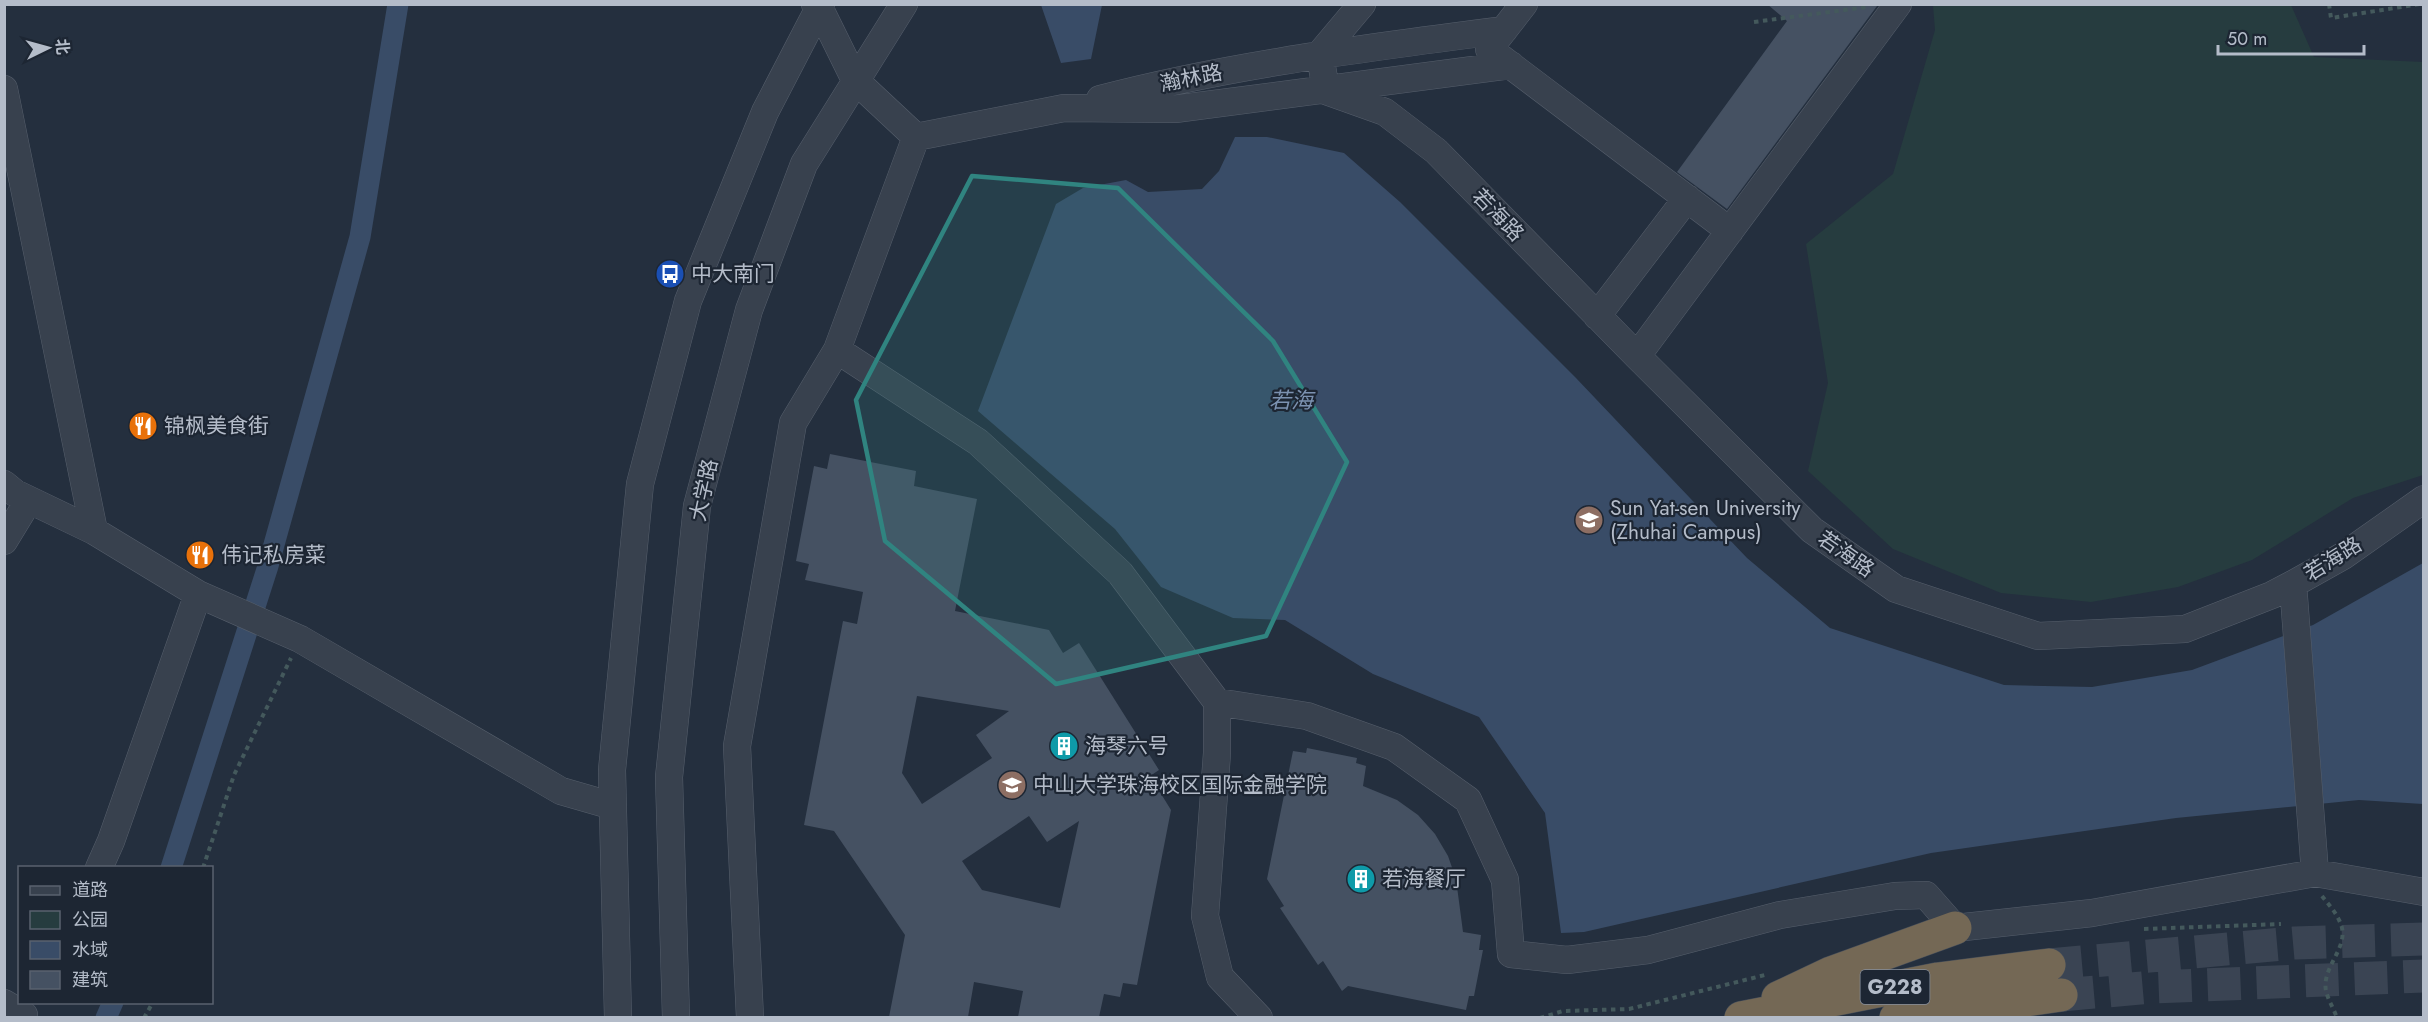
<svg xmlns="http://www.w3.org/2000/svg" width="2428" height="1022" viewBox="0 0 2428 1022" font-family="Jost,'Noto Sans SC',sans-serif">
	<rect width="100%" height="100%" fill="#242f3e"/>
	<path fill="#263c3f" d="M1933 5H2291L2314 57 2423 62V475L2353 498 2252 560 2178 587 2091 602 2001 593 1893 549 1808 471 1828 383 1806 244 1893 174 1935 30Z"/>
	<path fill="#394c67" d="M1041 5H1102L1091 59 1061 63Z
		M1235 137H1267L1344 153 1400 202 1576 378 1747 558 1830 628 2004 685 2092 687 2192 670 2313 625 2423 563V804L2359 800 2176 818 1931 853 1584 932 1561 933 1545 813 1479 717 1373 674 1285 620 1233 618 1161 587 1115 529 978 411 1056 204 1083 188 1126 180 1148 192 1202 189 1219 171Z"/>
	<g fill="none" stroke-linecap="round" stroke-linejoin="round">
		<path stroke="#394c67" stroke-width="21" d="M171 868 268 566 360 237 398 4
			M106 1018 113 1002"/>
	</g>
	<path fill="#455162" fill-rule="evenodd" d="M1767 4 1877 6 1727 209 1677 172 1787 21Z
		M830 454 916 471 914 486 977 499 955 611 1049 630 1063 653 1079 643 1159 770 1150 776 1171 810 1137 985 1123 983 1120 997 1104 994 1099 1017H1018L1023 991 974 982 968 1017H889L905 935 834 831 804 825 843 621 857 624 863 592 805 580 809 564 796 561 814 466 827 469ZM917 696 1009 711 976 735 992 758 922 804 902 773ZM1029 816 1047 842 1079 821 1060 908 982 890 962 861Z
		M1307 748 1357 758 1356 763 1366 766 1363 786 1397 800 1418 815 1435 834 1448 856 1456 879 1463 932 1481 935 1479 950H1483L1474 996H1469L1466 1010 1348 986 1342 991 1323 961 1318 965 1280 908 1284 906 1267 879 1293 751 1306 753Z"/>
	<g fill="none" stroke-linecap="round" stroke-linejoin="round">
		<path stroke="#3a4453" stroke-width="33" stroke-dasharray="33 16" stroke-linecap="butt" d="M2049 965 2294 943 2424 939
			M2061 995 2153 987 2424 976"/>
		<g stroke="#565f6c" stroke-width="28">
			<path id="minor" d="M815 4 819 7 855 80 916 137 1064 108 1175 109 1511 65
				M1362 4 1320 54 1326 91 1385 112 1436 151 1637 356 1812 530 1896 589 2038 636 2185 629 2272 595 2293 584 2343 556 2424 499
				M1524 4 1489 49 1730 231
				M4 89 94 531 198 594
				M1100 99C1233 64 1368 48 1504 30
				M1597 316 1687 198
				M837 350 978 442 1120 573 1217 702V753L1205 916 1220 977 1259 1018
				M1637 356 1898 4
				M4 484 15 493 94 531
				M4 541 29 500
				M2293 584 2315 873
				M1217 702 1307 716 1394 747 1468 800 1505 880 1511 954 1567 960 1648 950 1780 915 1895 896 1926 895 1955 928 2092 913 2315 873 2424 892
				M99 868 111 841 198 594 300 639 561 791 613 806
				M4 1003 24 1015
				M618 1018 612 770 640 484 688 301 765 112 821 4
				M676 1018 669 777 697 506 749 310 804 164 904 4
				M750 1018 737 746 793 423 837 350 916 137"/>
		</g>
		<g stroke="#434c59" stroke-width="34">
			<path id="highway" d="M1778 998 1831 973 1955 928
				M1741 1018 1938 979 2049 965
				M1896 1018 2061 995"/>
		</g>
		<path stroke="#44595c" stroke-width="4" stroke-dasharray="4.5 4.5" stroke-linecap="butt" d="M2329 4 2331 18 2420 4
			M1754 22 1867 7
			M203 868 234 775 291 658
			M2322 896C2328 904 2335 911 2339 920 2353 946 2321 965 2326 991 2328 1000 2334 1009 2337 1018
			M2144 929 2281 924
			M144 1018 153 1002
			M1540 1018 1563 1011 1629 1009 1765 975"/>
		<use href="#minor" stroke="#38414e" stroke-width="27"/>
		<use href="#highway" stroke="#746855" stroke-width="33"/>
	</g>
	<path fill="#308480" fill-opacity="0.2" stroke="#308480" stroke-width="4.5" stroke-linejoin="round" d="M972 176 1118 188 1273 341 1347 462 1266 636 1056 684 885 541 856 400Z"/>
	<defs>
		<g id="bus-disc" transform="scale(1.5)"><circle r="9.5" fill="#1a4fb4" stroke="#1d2633"/><path d="M-5-6H5V4H4V6H2V4H-2V6H-4V4H-5ZM-3.5-4V0h7V-4ZM-3.5 1.2v1.5H-2V1.2ZM2 1.2v1.5H3.5V1.2Z" fill="#fff"/></g>
		<g id="restaurant-disc" transform="scale(1.5)"><circle r="9.5" fill="#e8710a" stroke="#1d2633"/><path d="M-5-6h1v4h1v-4h1v4h1v-4h1v5L-1.5 .5V6h-2V.5L-5-1ZM5-6V6H3V1.5H1.5Q1.5-4 5-6Z" fill="#fff"/></g>
		<g id="university-disc" transform="scale(1.5)"><circle r="9.5" fill="#8d6e63" stroke="#1d2633"/><path d="M0-5L7-2L0 1L-7-2ZM-4 1L0 2.5L4 1V4Q0 6-4 4Z" fill="#fff"/></g>
		<g id="building-disc" transform="scale(1.5)"><circle r="9.5" fill="#0f9aa8" stroke="#1d2633"/><path d="M-4-6H4V6H1V3H-1V6H-4ZM-2.5-4.3h1.7v1.8h-1.7ZM.8-4.3h1.7v1.8H.8ZM-2.5-1h1.7V.8h-1.7ZM.8-1h1.7V.8H.8Z" fill="#fff"/></g>
	</defs>
	<g fill-rule="evenodd">
		<use href="#bus-disc" x="670" y="274"/>
		<use href="#restaurant-disc" x="143" y="426"/>
		<use href="#university-disc" x="1589" y="520"/>
		<use href="#restaurant-disc" x="200" y="555"/>
		<use href="#building-disc" x="1064" y="746"/>
		<use href="#university-disc" x="1012" y="785"/>
		<use href="#building-disc" x="1361" y="879"/>
	</g>
	<g text-anchor="middle" dominant-baseline="central" stroke-width="4.5" stroke-linejoin="round" paint-order="stroke">
		<rect fill="#1d2633" stroke="#878f9c" stroke-width="1.5" x="1860.5" y="970" width="69" height="34" rx="4.5"/>
		<g font-size="20" font-weight="bold" fill="#b4bcc9">
			<text x="1895" y="987">G228</text>
		</g>
		<g font-size="21" fill="#b4bcc9" stroke="#1d2633">
			<text transform="translate(1191 78) rotate(-11)">瀚林路</text>
			<text transform="translate(1498 215) rotate(46)">若海路</text>
			<text transform="translate(704 490) rotate(-78)">大学路</text>
			<text transform="translate(1846 554) rotate(35)">若海路</text>
			<text transform="translate(2333 559) rotate(-32)">若海路</text>
		</g>
		<g font-size="21" fill="#b4bcc9" stroke="#1d2633" text-anchor="start">
			<text x="691" y="274">中大南门</text>
			<text x="164" y="426">锦枫美食街</text>
			<text x="1610" y="508">Sun Yat-sen University<tspan x="1610" dy="24">(Zhuhai Campus)</tspan></text>
			<text x="221" y="555">伟记私房菜</text>
			<text x="1085" y="746">海琴六号</text>
			<text x="1033" y="785">中山大学珠海校区国际金融学院</text>
			<text x="1382" y="879">若海餐厅</text>
		</g>
		<g font-size="22" font-style="italic" fill="#7c92b1" stroke="#1d2633">
			<text x="1291" y="400">若海</text>
		</g>
	</g>
	<rect width="2428" height="1022" fill="none" stroke="#b4bcc9" stroke-width="12"/>
	<rect x="18" y="866" width="195" height="138" fill="#1d2633" stroke="#59626f" stroke-width="1.5"/>
	<rect x="30" y="886" width="30" height="9" fill="#38414e" stroke="#59626f" stroke-width="1.5"/>
	<text x="72" y="896" font-size="18" fill="#b4bcc9">道路</text>
	<rect x="30" y="911" width="30" height="18" fill="#263c3f" stroke="#59626f" stroke-width="1.5"/>
	<text x="72" y="926" font-size="18" fill="#b4bcc9">公园</text>
	<rect x="30" y="941" width="30" height="18" fill="#394c67" stroke="#59626f" stroke-width="1.5"/>
	<text x="72" y="956" font-size="18" fill="#b4bcc9">水域</text>
	<rect x="30" y="971" width="30" height="18" fill="#455162" stroke="#59626f" stroke-width="1.5"/>
	<text x="72" y="986" font-size="18" fill="#b4bcc9">建筑</text>
	<g transform="translate(48 48) rotate(85)" stroke="#1d2633" stroke-width="4.5" paint-order="stroke">
	<path d="M0-4.5L10 22L0 15L-10 22Z" fill="#b4bcc9"/>
	<text y="-9" font-size="16" font-weight="bold" text-anchor="middle" fill="#b4bcc9">北</text>
	</g>
	<path d="M2218 45v9h146v-9" fill="none" stroke="#b4bcc9" stroke-width="3"/>
	<text x="2227" y="45" font-size="18" fill="#b4bcc9" stroke="#1d2633" stroke-width="4.5" paint-order="stroke">50 m</text>
</svg>
